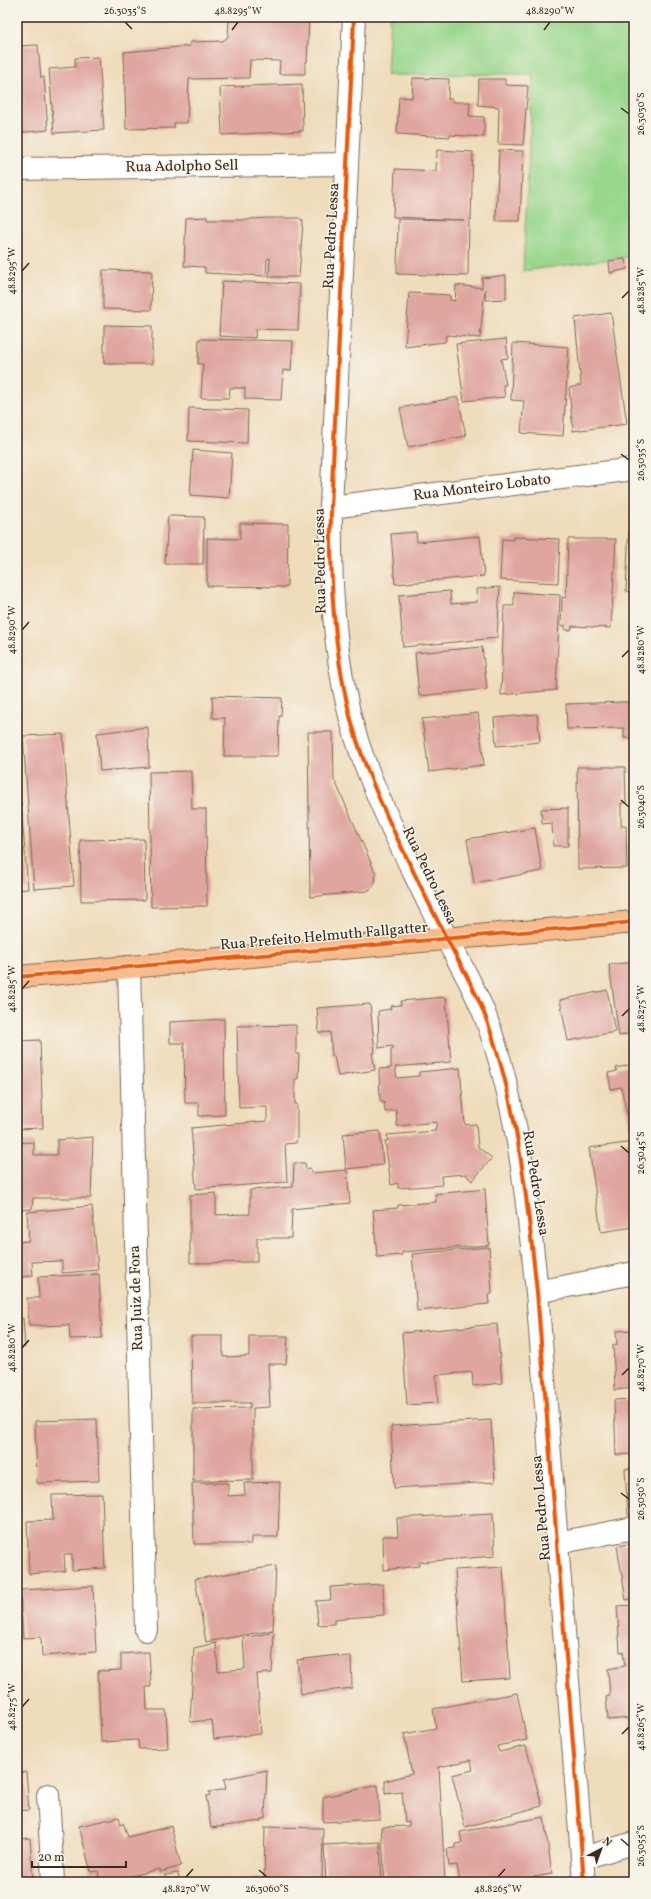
<svg xmlns="http://www.w3.org/2000/svg" width="651" height="1899" viewBox="0 0 651 1899" font-family="Vollkorn,serif">
	<rect width="100%" height="100%" fill="#f7f3e8"/>
	<filter id="ink" filterUnits="userSpaceOnUse"><feTurbulence type="fractalNoise" baseFrequency=".025" numOctaves="2"/><feDisplacementMap in="SourceGraphic" scale="8" xChannelSelector="R" yChannelSelector="G"/><feConvolveMatrix kernelMatrix="1 2 1 2 8 2 1 2 1" color-interpolation-filters="sRGB"/></filter>
	<filter id="wash" filterUnits="userSpaceOnUse"><feTurbulence type="fractalNoise" baseFrequency=".012" numOctaves="4" result="noise"/><feDisplacementMap in="SourceGraphic" scale="16" xChannelSelector="R" yChannelSelector="G"/><feGaussianBlur stdDeviation="0.9" result="paint"/><feColorMatrix in="noise" values="0 0 0 0 0 0 0 0 0 0 0 0 0 0 0 0 0 1.4 0 .05"/><feComposite in="paint" operator="in"/></filter>
	<g filter="url(#wash)">
		<rect width="100%" height="100%" fill="#efdcbb"/>
		<path fill="#99d78c" stroke="#6a8055" d="M390 17H634V256L523 271 533 74 387 75Z"/>
		<g id="blocks">
			<path fill="#dfa59f" d="M229 17H309L307 62 305 63V74H279L280 61 250 60 249 78 189 79 187 123H174V128L126 129 124 52 190 46V42L223 41 228 37Z
				M38 45 41 78 44 77 48 130 17 133V46Z
				M99 57 104 130 54 133 49 69 75 67V58Z
				M413 78 449 79 448 99H452V102H470L469 116 484 117V137L450 135V137L397 134 399 97 412 98Z
				M479 79H505V85L528 86 523 145 498 144 499 107 478 105Z
				M302 84 303 131 222 135 220 87Z
				M437 150 473 152 471 220H469L468 276 397 274 398 219 464 220 393 217 395 169 436 171Z
				M499 150 523 151 520 221H496Z
				M207 217V220H249L250 219 268 218H299L303 221 299 277H269L270 258 267 259 266 276 205 273V267L184 266 186 218Z
				M625 259 627 269 610 273 609 261Z
				M103 270 152 271 151 310 103 309Z
				M506 275V299L486 300 485 289 480 338 446 335 445 342 405 347 409 293 450 295V300L455 301 456 285 482 288V278Z
				M222 281 300 284 298 330 256 329 255 338 219 336Z
				M611 313 627 424 573 431 569 388 581 385 575 318Z
				M104 325 152 326V364H104Z
				M199 339 293 341 291 371 283 370 281 400 245 399V388H230L229 398H201L203 364H198Z
				M506 339 508 358 501 359 506 385H503L505 397 464 401 456 344Z
				M513 343 569 347 563 436 521 433 524 401 511 400Z
				M458 397 466 436 408 447 400 408Z
				M189 408 248 410 247 443 188 441Z
				M193 450 232 453 229 498 190 495Z
				M168 516 204 517 203 564H165Z
				M240 523 288 524 287 587 207 586V538L240 539Z
				M629 526H634V592L626 591Z
				M416 532 417 542 480 536 484 576 395 584 391 534Z
				M513 537 560 539 558 583 500 580 502 539 513 540Z
				M568 539H616L611 628 572 626 571 630H565V625L561 626 562 597 566 598Z
				M500 587 497 638 403 647 399 595 450 591 451 604 477 602 476 589Z
				M514 592 560 595 556 690 501 695 504 606H514Z
				M482 647 487 689 419 696 415 653Z
				M212 696 282 698 281 716H279L278 756H224L225 718H213Z
				M623 702H634V738H624V728L567 729 566 704Z
				M478 713 484 765 429 772 422 719Z
				M537 714 540 742 496 746 494 718Z
				M148 727 149 767 100 771 97 733Z
				M308 732H333L334 781H335L376 874 375 883 371 889 367 891 310 897Z
				M63 734 74 886 34 889 23 736Z
				M17 754 28 889 17 890Z
				M577 767H625L626 803H621V826H626L627 868 578 869Z
				M191 771 192 809H206L207 906 151 907 149 772Z
				M568 808V846H553L552 823 542 824 541 809Z
				M535 828 542 871 474 883 467 839Z
				M144 839 145 900 81 901 80 840Z
				M634 962V1032L619 1036 609 965Z
				M607 990 615 1032 568 1041 560 1000Z
				M446 997 451 1062 395 1067 397 1078 419 1076V1072L460 1068 465 1125 476 1124 478 1147 492 1158 472 1181 465 1174 441 1176 442 1185 398 1188V1183L391 1185 385 1141H388L387 1135 435 1131 437 1122 397 1126 396 1110 385 1112 384 1102H380L379 1069 391 1068V1049L394 1048 393 1046 379 1048 378 1011 391 1009 390 1006 401 1005V1001Z
				M370 1004 375 1053H372L375 1070 338 1076 334 1056H332L330 1032 319 1033 317 1008Z
				M224 1019 225 1115 199 1116V1103H185L184 1043H170V1022Z
				M296 1025V1054H299L298 1079H295V1104H297V1137L296 1143 285 1144 287 1182 196 1189 191 1128 267 1121V1107L239 1108 237 1026Z
				M40 1040 43 1128 17 1129V1041Z
				M634 1064V1132H631L621 1087 611 1089 608 1073 617 1071 616 1068Z
				M380 1131 383 1165 346 1169 343 1134Z
				M93 1137 91 1198H33L32 1209 18 1210 17 1143 34 1142V1155H57V1140Z
				M634 1142V1227L601 1232 589 1148Z
				M294 1163H305L306 1169 310 1168 311 1173 347 1170 350 1203 292 1209 291 1238H257V1262L190 1263V1195L216 1193V1215L250 1214V1190L293 1187Z
				M485 1189 489 1245 402 1252V1255L377 1257 373 1210 398 1208V1205L436 1202 435 1194Z
				M92 1206 98 1270 62 1273V1261L32 1262 33 1276 17 1277V1242L29 1241 27 1212Z
				M489 1247 492 1294H488L489 1304 417 1311 412 1254Z
				M99 1274 102 1338 70 1339 69 1325 41 1326V1325H29L27 1298H39L38 1277Z
				M23 1318 25 1347 17 1348V1319Z
				M497 1324 502 1383 473 1386 472 1372 436 1375 438 1403 407 1405 402 1333Z
				M634 1330V1388L615 1390 613 1345H617L616 1331Z
				M191 1336H223V1357L249 1356V1336H288L286 1364H268L270 1407 253 1408V1480L193 1481V1409L250 1408V1403H192Z
				M634 1399V1454L616 1455 614 1400Z
				M97 1419 99 1481 37 1483 35 1421Z
				M491 1420 495 1482 394 1488 391 1426Z
				M634 1468V1515H628L625 1469Z
				M280 1482 278 1537H251V1544H194L192 1483H228V1496L245 1495 244 1483Z
				M102 1494 105 1568 72 1570V1554H64L65 1571 29 1574 27 1521 53 1520 52 1495Z
				M493 1513 495 1556 419 1562V1566L384 1570 383 1536H398L397 1518Z
				M634 1543V1598L626 1600 617 1546Z
				M276 1566 273 1630 206 1642 195 1579Z
				M503 1567 510 1678 463 1681 455 1570Z
				M383 1584 384 1615 345 1618V1619L334 1620V1624L318 1625 316 1601 331 1600 330 1587Z
				M93 1586 96 1652 42 1656 41 1637 23 1638 20 1590Z
				M17 1600H19L20 1641H17Z
				M634 1605V1751H633L630 1718 608 1720 606 1697 610 1696 608 1669 625 1666 623 1652H620L617 1606Z
				M274 1632 272 1673 257 1674 261 1734 214 1739 212 1720 190 1722 194 1648 216 1643 218 1671 245 1669 243 1638Z
				M149 1652 151 1687H146L147 1710H166L168 1748 139 1749 138 1740 101 1742 98 1671 121 1670V1654Z
				M338 1655 339 1657 351 1656 352 1688 301 1694 297 1660Z
				M517 1693 527 1740 497 1746 499 1752 526 1746 542 1806 465 1827 452 1775 473 1770 471 1760 439 1767 445 1882H385L381 1827 409 1826V1821L405 1822 402 1792 385 1794V1781L412 1774 404 1734 436 1728 433 1709Z
				M267 1770 265 1818 261 1819V1821L211 1828 206 1796 210 1795 209 1792 226 1789 224 1779Z
				M26 1772 29 1810 17 1811V1773Z
				M378 1785 380 1819 323 1822V1797Z
				M119 1817 121 1825 123 1823 128 1837 171 1826 181 1866 160 1872V1869L127 1877V1879L100 1882 98 1871 91 1872 79 1826Z
				M544 1817 552 1874 503 1882H460L457 1865 449 1866 447 1849 455 1848V1844L462 1843 460 1832Z
				M265 1827 323 1828 322 1882H264Z
				M30 1838 33 1882H17V1839Z
				M380 1842 382 1882H326L324 1845Z
				M178 1873 179 1882H142L166 1878 165 1875Z
				M262 1878 261 1882H227V1881Z"/>
		</g>
	</g>
	<g filter="url(#ink)">
		<use href="#blocks" fill-opacity="0" stroke="#7a6855" stroke-width="1"/>
		<g fill="none" stroke-linecap="round" stroke-linejoin="round">
			<g stroke="#7a6855" stroke-width="24">
				<path id="minor" d="M354 17 331 507C330 576 333 645 349 712 359 754 378 797 396 836 413 870 429 905 447 939 460 964 474 987 484 1013 518 1102 527 1199 537 1292L584 1882
					M17 169 347 164
					M331 507 634 469
					M129 967 146 1630
					M537 1292 634 1273
					M557 1543 634 1528
					M48 1795 53 1882
					M583 1858 634 1843"/>
			</g>
			<g stroke="#7a6855" stroke-width="24">
				<path id="primary" d="M17 977 634 922"/>
			</g>
			<use href="#minor" stroke="#fff" stroke-width="22"/>
			<use href="#primary" stroke="#fabb8c" stroke-width="22"/>
			<g stroke="#f7f3e8" stroke-width="6">
				<path id="cycleway" d="M354 17 331 507C330 576 333 645 349 712 359 754 378 797 396 836 413 870 429 905 447 939 460 964 474 987 484 1013 518 1102 527 1199 537 1292L584 1882
					M17 977 634 922"/>
			</g>
			<use href="#cycleway" stroke="#e8590c" stroke-width="4"/>
		</g>
	</g>
	<path fill="none" stroke="#3b2a1e" stroke-width="1.5" d="M125 22 132 29M232 30 238 22M544 30 550 22M621 108 629 114M22 271 29 263M622 298 629 291M621 454 629 460M22 630 29 622M622 657 629 650M621 800 629 807M22 989 29 981M622 1016 629 1009M621 1146 629 1153M22 1348 29 1340M622 1375 629 1368M621 1493 629 1499M22 1707 29 1699M622 1734 629 1727M621 1839 629 1846M259 1870 267 1877M186 1877 193 1869M498 1877 505 1869"/>
	<g text-anchor="middle" dominant-baseline="central" stroke-width="3" stroke-linejoin="round" paint-order="stroke">
		<g font-size="15" fill="#3b2a1e" stroke="#f7f3e8">
			<text transform="translate(182 167) rotate(-1)">Rua Adolpho Sell</text>
			<text transform="translate(332 236) rotate(-87)">Rua Pedro Lessa</text>
			<text transform="translate(482 488) rotate(-7)">Rua Monteiro Lobato</text>
			<text transform="translate(321 561) rotate(-91)">Rua Pedro Lessa</text>
			<text transform="translate(429 876) rotate(64)">Rua Pedro Lessa</text>
			<text transform="translate(324 937) rotate(-5)">Rua Prefeito Helmuth Fallgatter</text>
			<text transform="translate(535 1183) rotate(81)">Rua Pedro Lessa</text>
			<text transform="translate(137 1298) rotate(-92)">Rua Juiz de Fora</text>
			<text transform="translate(542 1508) rotate(-95)">Rua Pedro Lessa</text>
		</g>
	</g>
	<rect width="651" height="1899" fill="none" stroke="#f7f3e8" stroke-width="44"/>
	<g transform="translate(601 1849) rotate(41)" stroke="#f7f3e8" stroke-width="3" paint-order="stroke">
	<path d="M0-3L7 15L0 10L-7 15Z" fill="#3b2a1e"/>
	<text y="-6" font-size="11" font-weight="bold" text-anchor="middle" fill="#3b2a1e">N</text>
	</g>
	<path d="M32 1861v6h94v-6" fill="none" stroke="#3b2a1e" stroke-width="2"/>
	<text x="38" y="1861" font-size="12" fill="#3b2a1e" stroke="#f7f3e8" stroke-width="3" paint-order="stroke">20 m</text>
	<rect x="22" y="22" width="607" height="1855" fill="none" stroke="#3b2a1e" stroke-width="1.5"/>
	<g font-size="10" text-anchor="middle" fill="#3b2a1e">
		<text x="125" y="14">26.3035°S</text>
		<text x="238" y="14">48.8295°W</text>
		<text x="550" y="14">48.8290°W</text>
		<text transform="translate(640 114) rotate(-90)" y="4">26.3030°S</text>
		<text transform="translate(11 271) rotate(-90)" y="4">48.8295°W</text>
		<text transform="translate(640 291) rotate(-90)" y="4">48.8285°W</text>
		<text transform="translate(640 460) rotate(-90)" y="4">26.3035°S</text>
		<text transform="translate(11 630) rotate(-90)" y="4">48.8290°W</text>
		<text transform="translate(640 650) rotate(-90)" y="4">48.8280°W</text>
		<text transform="translate(640 807) rotate(-90)" y="4">26.3040°S</text>
		<text transform="translate(11 989) rotate(-90)" y="4">48.8285°W</text>
		<text transform="translate(640 1009) rotate(-90)" y="4">48.8275°W</text>
		<text transform="translate(640 1153) rotate(-90)" y="4">26.3045°S</text>
		<text transform="translate(11 1348) rotate(-90)" y="4">48.8280°W</text>
		<text transform="translate(640 1368) rotate(-90)" y="4">48.8270°W</text>
		<text transform="translate(640 1499) rotate(-90)" y="4">26.3050°S</text>
		<text transform="translate(11 1707) rotate(-90)" y="4">48.8275°W</text>
		<text transform="translate(640 1727) rotate(-90)" y="4">48.8265°W</text>
		<text transform="translate(640 1846) rotate(-90)" y="4">26.3055°S</text>
		<text x="186" y="1892">48.8270°W</text>
		<text x="267" y="1892">26.3060°S</text>
		<text x="498" y="1892">48.8265°W</text>
	</g>
</svg>
